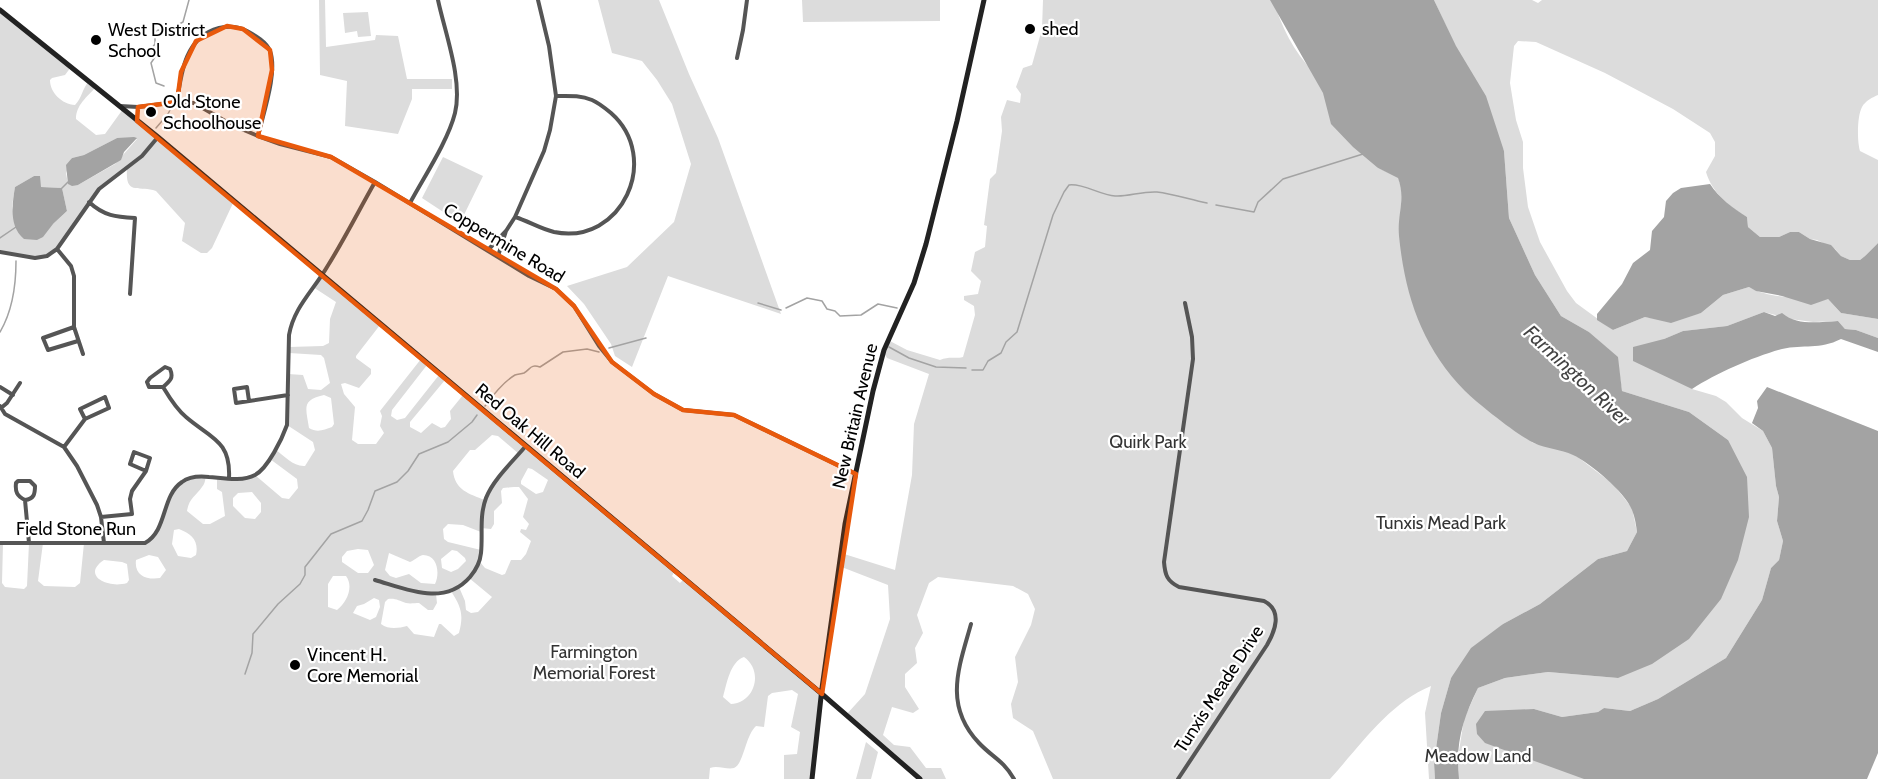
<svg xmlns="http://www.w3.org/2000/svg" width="1878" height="779" viewBox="0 0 1878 779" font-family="Cabin,sans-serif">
	<rect width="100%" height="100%" fill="#fff"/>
	<path fill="#dcdcdc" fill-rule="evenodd" d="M319 0H325L326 47 375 40 376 35 398 36 407 79H452V89H412V99L398 134 345 126 347 81 320 75Z
		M598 0H659L689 74 718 138 781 314 668 276 632 367 615 356 611 344 584 304 567 286 627 267 674 222 691 164 672 104 657 80 642 61 612 53Z
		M802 0H940V21L803 22Z
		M1043 0H1273C1281 25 1294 53 1313 71L1378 168 1398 177 1402 190 1399 233 1501 419 1533 443 1560 449 1575 455 1613 484 1632 508 1637 532 1627 551 1598 559 1540 604 1503 624 1451 678 1441 713 1434 763 1435 779H1429L1425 713 1431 686C1389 703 1360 746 1330 779H1053L1033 731 1013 718 1011 704 1018 682 1015 657 1031 625 1035 609 1028 594 1013 586 938 577 929 583 917 615 923 633 915 648 917 663 905 674V687L919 709 913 713 892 707 883 735 894 745 910 747 926 768H941L946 779H920L846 715 865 694 890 619 888 585 839 566 841 553 895 570 912 475 914 424 929 374 887 358 883 351 888 340 907 350 940 360C949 356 955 359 963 357L975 315 974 306 964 300V296L978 294 981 281 971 271 975 252 985 247 987 226 984 225 990 179 996 173 1002 131 1001 117 1007 100 1020 103 1021 94 1016 87 1023 68 1032 65 1042 29Z
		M1434 0H1532L1538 3 1542 0H1878V95C1873 97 1865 101 1862 107 1857 116 1857 141 1860 151L1878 160V243L1865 256 1860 260H1850L1841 256 1835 249 1817 240 1810 239 1799 232H1790L1779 237H1760L1748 227 1747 217C1728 206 1712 192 1706 172L1715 156V142L1710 133 1673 109 1605 73 1536 42 1518 41 1514 46 1510 83 1516 120 1523 142V168L1528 207 1540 242 1567 291 1576 303 1613 330 1645 317 1665 320 1701 313 1723 295 1749 287C1772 300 1803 297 1828 299L1841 313 1878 319V338L1856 330 1845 329 1838 321 1813 322 1790 319 1764 312 1727 326 1683 331 1664 339 1692 389 1716 396 1726 402 1742 418 1763 431 1772 448 1776 486 1779 497 1777 521 1783 541 1779 560 1771 568 1762 600 1726 658 1658 699 1630 711 1604 708 1598 712 1562 717 1534 709 1596 779H1457L1456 770 1464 719 1478 688 1505 678 1548 672 1618 678 1728 440 1689 412 1622 391 1617 357 1589 332 1561 316 1535 275 1509 218 1504 151Z
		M0 10 71 67 65 75 52 78 50 80C50 93 62 104 75 105 82 98 82 89 89 81L96 87C87 97 76 105 76 119L96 135 105 134 123 109 234 201 212 248 207 253H201L182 241 185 223 156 191C139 185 125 196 127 169L99 189 57 249 47 256 35 258 0 252ZM117 138 137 139 115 164 78 185 68 184 66 173 72 158 84 155ZM34 176 40 177V187L62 188 67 211 53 224 15 223 12 206 15 187Z
		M368 12 371 36 358 37 357 31 345 33 343 13Z
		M443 157 483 176 460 223 422 198Z
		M322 276 380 325 356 356V358L371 369V374L359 388 345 383 341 384 344 394 355 407 352 440 358 444H376L384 433 380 426 382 416 380 411 421 359 427 365 392 410 391 416 397 420 405 418 439 375 445 380 410 422V427L421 433 432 423 441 428 445 427 451 419 450 411 463 395 675 571 672 576 680 583 684 579 822 694 812 779H784V755L797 754 800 732 791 727 798 694 792 690 772 693 768 696 764 727 756 726C745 736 744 764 734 768 727 770 718 765 710 768L709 779H0V543H3L2 583 5 587 24 589 27 586 29 543H43L38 581 44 586 75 587 80 583 84 543H145C168 530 162 484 191 477 196 476 201 477 206 476 205 480 205 484 202 487 196 496 189 498 187 511L203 524H210L225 516 222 492 217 489V477L242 479 255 475 282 498 289 499 298 488 297 479 270 459 275 449C284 456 294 467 305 466L315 450 313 442 287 425 288 374 303 375 308 389 321 390 330 383 324 358 321 355 289 353V347L323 346 329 343 330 319 336 302 313 287ZM324 395 331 398 334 424 332 427C324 430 317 433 309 428 306 408 301 400 324 395ZM492 435 498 436 519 454 494 485 485 500C469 494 455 490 453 471L470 450H475ZM528 468 532 469 548 480 543 492 536 494 521 484V481ZM514 487H519L528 499 523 517 529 524 526 530 521 529 520 532 531 541 526 554 521 560H511L505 574 502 575 485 568 480 562 481 550 448 542 444 539 443 529 448 524 463 525 481 532V528L491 529 494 524V511L502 503 501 491 503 488ZM252 492 261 503V512L255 519 245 518 233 506V498L238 493ZM179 529C192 534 199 541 196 555L191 558 178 556 172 544 174 530ZM358 549 368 550 374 565 368 573H358L342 562V557L347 551ZM452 550 457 551 465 558 466 561 458 569 451 572 442 568 441 559ZM389 553 410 562C415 560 418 556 423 555 438 555 440 574 435 584L421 583 409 574 396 578 390 576 385 570ZM149 555 158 557 166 570 160 578C147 580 134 576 136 560ZM104 560 122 562 127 564 129 580 127 583C107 589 81 575 104 560ZM333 576H346C354 587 347 602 337 610L328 607V584ZM469 578 492 597 478 612 471 613 466 610 465 601 459 587ZM451 591C461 607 464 614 459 633L454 636 441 624H439L434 637 414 634 407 626C399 628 389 630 381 624L385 602 388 599C396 598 399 601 406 603 410 604 415 603 419 603L428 610H433L437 603 436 594ZM374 598 379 600 380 607 376 617 370 620 353 613 357 606 364 604ZM744 657C764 671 755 703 731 704L723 697C727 683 730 662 744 657Z
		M866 742 878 752 871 779H856Z"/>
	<path fill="#a3a3a3" d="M1270 0H1434L1456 46 1486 96 1504 151 1509 218 1535 275 1561 316 1589 332 1618 357 1622 391 1689 412 1728 440 1747 477 1749 517 1738 560 1721 599 1689 639 1652 664 1618 678 1548 672 1505 678 1478 688C1463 718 1455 744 1459 779H1435L1434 763 1441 713 1451 678 1471 648 1503 624 1540 604 1598 559 1627 551 1637 532C1636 525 1635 517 1632 510 1626 493 1589 462 1573 455 1561 449 1546 449 1534 443 1520 437 1477 403 1465 391 1422 347 1405 296 1399 236 1397 214 1406 199 1398 178L1378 168 1353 147 1331 124 1323 93Z
		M134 137 137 138 124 152 121 160 78 185 72 186 68 184 66 165 72 158 84 155 117 138Z
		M34 176H40L41 187 62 188 67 211 53 224 43 237 37 240 24 239C9 227 12 205 15 187Z
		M1710 184C1718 197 1734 209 1747 217L1748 227 1760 237H1779L1790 232H1799L1810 239 1831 245 1841 256 1850 260H1860L1865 256 1878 243V319L1841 313 1828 299 1811 305 1782 296 1756 291 1749 287 1723 295 1701 313 1671 323 1645 317 1613 330 1597 320V314L1622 284 1633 263 1650 250 1652 231 1664 217 1666 201 1673 193 1681 188Z
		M1764 312 1775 316 1782 313C1797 326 1819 322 1838 321L1845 329 1856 330 1878 338V352L1841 339C1819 350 1804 344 1782 349 1753 357 1717 373 1692 389L1633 361V347L1664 339 1683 331 1727 326Z
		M1767 387 1878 431V753L1867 779H1584L1485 743 1477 734 1476 724 1485 711 1534 709 1562 717 1598 712 1604 708 1630 711 1658 699 1726 658 1762 600 1771 568 1779 560 1783 541 1777 521 1779 497 1776 486 1772 448 1763 431 1752 423 1758 408 1757 401Z"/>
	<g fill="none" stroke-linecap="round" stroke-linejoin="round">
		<path stroke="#a3a3a3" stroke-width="1.5" d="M164 86 156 83 151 63 155 57 152 48 155 44V32L158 30 166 31 183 22 189 0
			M156 128 168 114 171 108
			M61 189 68 182
			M1216 205 1254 212 1258 202 1283 179 1363 154
			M0 238 16 227
			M758 303 781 310
			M786 308 807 298 822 301 827 309 835 311 840 316 861 315 878 304 897 308
			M0 332C13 310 16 286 16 261
			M889 347 909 358 936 367 966 368
			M609 348 646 338
			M972 370H983L988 361 1001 353 1006 342 1017 332 1053 215 1064 192 1069 185C1083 183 1100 195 1115 196 1128 197 1142 191 1157 192 1174 194 1191 200 1207 203
			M485 406C493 395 503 382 515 375 518 374 521 374 524 373 531 369 530 364 540 367L563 352 587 349 599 352
			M245 674 252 653 253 634 278 604 300 584 305 575V567L331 534 362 521 368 510 375 491 397 482 408 471 419 454 448 442 472 422 477 415"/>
		<path stroke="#555" stroke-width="4" d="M737 58 743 30 747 0
			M177 102C181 73 185 37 219 28 228 26 237 26 245 30 254 35 266 41 270 51 278 72 263 114 258 136
			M120 106 138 107 177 102 194 103 232 125 258 136 280 144 331 157 375 182 529 276 556 289 574 306 599 346 612 362 654 394 683 410 734 415 856 474
			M89 202C104 216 116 217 135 218L130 294
			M410 203C424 177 448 141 455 113 463 80 445 33 438 0
			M515 217C528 221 541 229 554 232 622 246 662 158 611 113 605 108 599 103 592 100 580 95 568 96 556 96
			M57 249 71 266 74 276V327L83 354
			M488 250 506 231 515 217 544 151 550 130 556 96 549 46 538 0
			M0 252 35 258 47 256 57 249 99 189 142 156 158 137
			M498 256 506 231
			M74 327 43 338 48 350 78 341
			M0 387 13 395
			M163 387H149L147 382 150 378 165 367 170 369C174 378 170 381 163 387 169 397 176 409 186 417 210 438 231 440 229 478
			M249 401 247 387 234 389 236 403 288 395
			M0 406 5 414 64 447 77 466 97 505 101 517 104 543
			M1 408 7 403 20 383
			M64 447 85 419 109 408 105 397 80 409 85 419
			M25 500C34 499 35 494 35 486L30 481H18L16 483C15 492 17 496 25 500L29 543
			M101 517 132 514 130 499 132 491 146 471 150 458 134 452 130 464 146 471
			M0 543H145C168 530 161 496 182 482 190 476 200 476 209 477 223 478 242 482 255 475 268 468 282 439 287 425L289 335C294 307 313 291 327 267 344 240 359 210 375 182
			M375 580C406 589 444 607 470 577 476 570 480 563 481 553 483 534 479 517 486 498 493 480 512 462 525 447
			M971 624C959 667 943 705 979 743 992 757 1003 760 1014 779
			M1178 779 1267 645C1275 631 1283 611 1264 601L1179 587C1167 581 1165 575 1164 562L1193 359 1192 337 1185 303"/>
		<path stroke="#222" stroke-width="5" d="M0 10 158 137 822 694 920 779
			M812 779 822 688 845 524 873 391 884 350 914 283 926 244 957 121 984 0"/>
	</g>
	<path fill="#e8590c" fill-opacity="0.2" stroke="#e8590c" stroke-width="4.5" stroke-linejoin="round" d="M227 26 243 29 270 50 272 70 258 136 331 157 556 289 574 306 612 362 654 394 683 410 734 415 856 474 822 694 137 121 138 107 177 102 181 72 196 41Z"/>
	<g fill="#000" stroke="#fff" stroke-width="2">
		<circle cx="1030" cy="29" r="6"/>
		<circle cx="96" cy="40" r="6"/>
		<circle cx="151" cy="112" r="6"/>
		<circle cx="295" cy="665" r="6"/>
	</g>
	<g text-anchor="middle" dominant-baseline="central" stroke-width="4.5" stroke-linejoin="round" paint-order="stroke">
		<g font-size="18" fill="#000" stroke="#fff" text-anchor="start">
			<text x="1042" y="29">shed</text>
			<text x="108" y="30">West District<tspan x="108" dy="21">School</tspan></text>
			<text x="163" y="102">Old Stone<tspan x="163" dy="21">Schoolhouse</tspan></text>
			<text x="307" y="655">Vincent H.<tspan x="307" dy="21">Core Memorial</tspan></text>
		</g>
		<g font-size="18" fill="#000" stroke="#fff">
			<text transform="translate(504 243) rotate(31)">Coppermine Road</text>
			<text transform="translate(855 416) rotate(-77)">New Britain Avenue</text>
			<text transform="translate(530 431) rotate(40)">Red Oak Hill Road</text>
			<text x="76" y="529">Field Stone Run</text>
			<text transform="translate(1219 689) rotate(-57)">Tunxis Meade Drive</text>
		</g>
		<g font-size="18" fill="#333" stroke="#fff">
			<text x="1148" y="442">Quirk Park</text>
			<text x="1441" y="523">Tunxis Mead Park</text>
			<text x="594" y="652">Farmington<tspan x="594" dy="21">Memorial Forest</tspan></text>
			<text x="1478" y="756">Meadow Land</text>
		</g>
		<g font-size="20" font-style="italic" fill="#444" stroke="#fff">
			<text transform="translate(1577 375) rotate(43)">Farmington River</text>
		</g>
	</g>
</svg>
